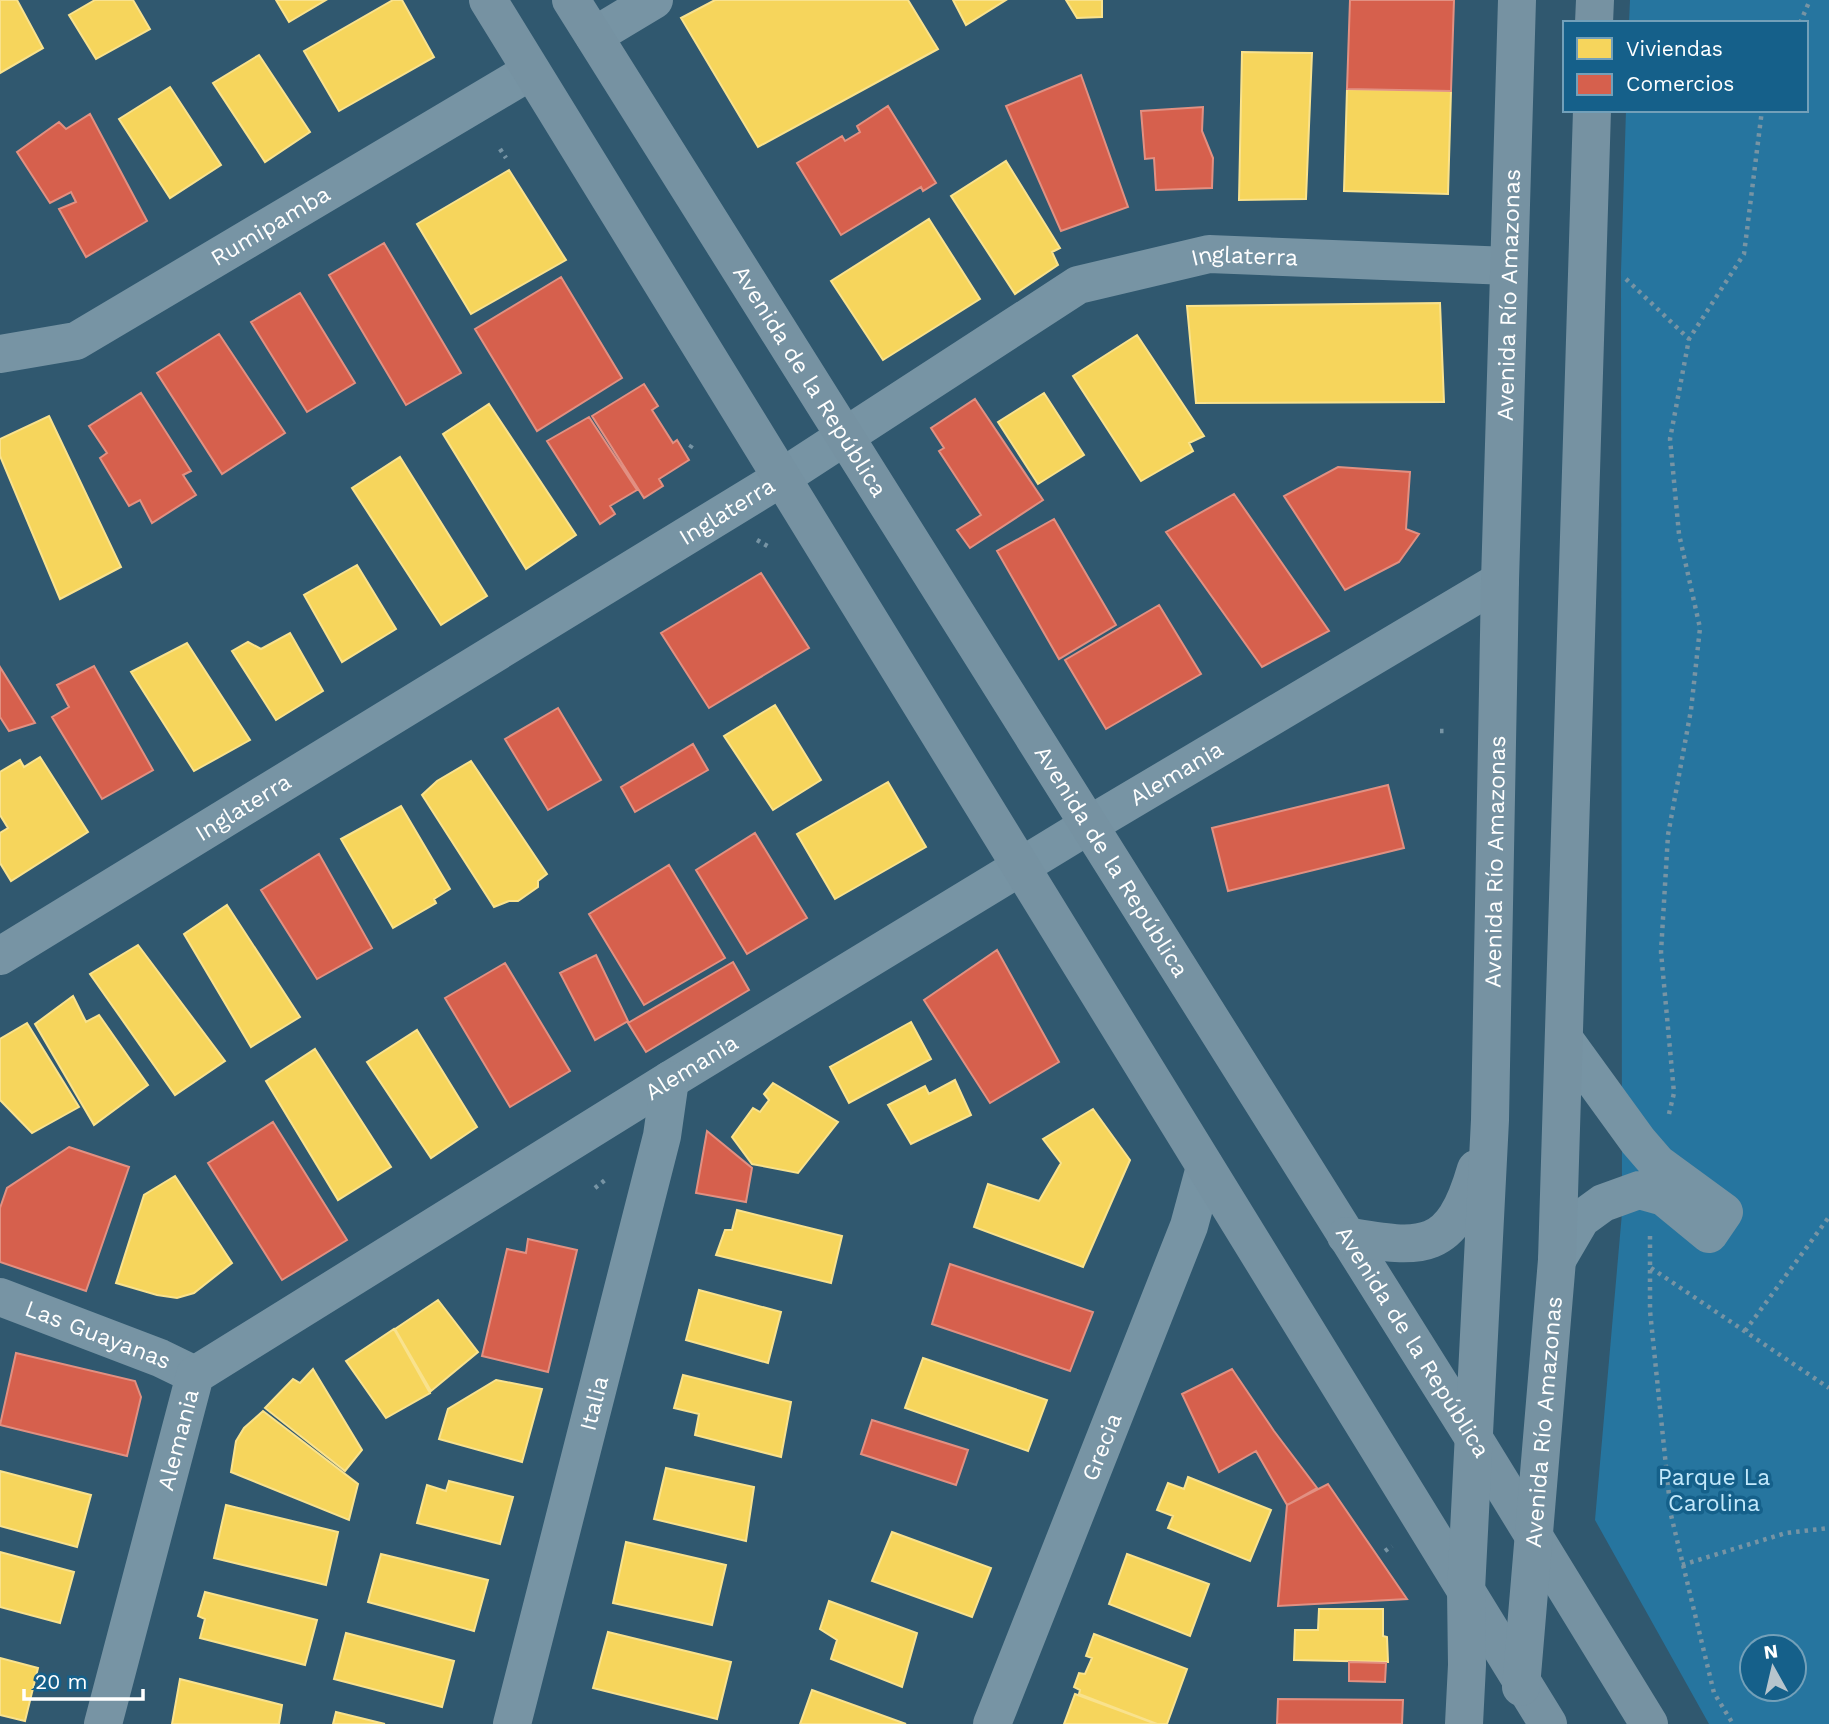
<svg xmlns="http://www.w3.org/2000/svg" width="1829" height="1724" viewBox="0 0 1829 1724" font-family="'Work Sans',sans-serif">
	<rect width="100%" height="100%" fill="#30586f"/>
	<path fill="#26759f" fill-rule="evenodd" d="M1630 0H1829V1724H1709L1595 1520 1622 1213 1621 272 1626 110H1806V23H1629ZM1752 1647H1794V1689H1752Z"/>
	<path fill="#f6d55c" stroke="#f9e28d" stroke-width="2" d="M0 0H17L43 48 0 73Z
		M95 0H133L150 29 96 59 69 15Z
		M276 0H326L289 22Z
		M393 0H402L434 57 339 111 304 51Z
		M715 0H908L938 49 758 147 681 18Z
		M953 0H1006L966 25Z
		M1066 0H1102V17L1077 18Z
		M1242 52 1312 53 1306 199 1239 200Z
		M259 55 310 132 265 162 213 83Z
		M170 87 221 165 170 198 119 119Z
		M1347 89 1451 91 1448 194 1344 191Z
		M1006 161 1060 248 1052 252 1058 265 1015 294 951 196Z
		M509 170 566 260 471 314 417 224Z
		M929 219 980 299 883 360 831 281Z
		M1440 303 1444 402 1196 403 1187 306Z
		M1137 335 1204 436 1189 443 1193 451 1141 481 1073 376Z
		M1044 393 1084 455 1038 484 998 422Z
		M489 404 576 535 526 569 443 434Z
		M49 416 121 567 60 599 0 456V439Z
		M400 457 487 596 441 625 352 488Z
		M357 565 396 629 342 662 304 595Z
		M290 633 323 691 276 720 232 651 248 642 261 649Z
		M187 643 250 740 194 771 131 672Z
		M775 705 821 780 773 810 724 736Z
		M40 757 88 832 11 881 0 863V833L8 828 0 815V772L20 760 24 767Z
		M471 761 547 874 538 881V887L518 901H509L494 907 422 795 437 781Z
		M888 782 926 847 835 899 797 834Z
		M401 806 450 889 434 899 436 903 393 928 341 839Z
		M227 905 300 1017 251 1047 184 934Z
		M138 945 225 1061 175 1095 90 974Z
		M73 996 86 1022 99 1015 148 1085 94 1125 35 1024Z
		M911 1022 931 1059 849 1103 830 1067Z
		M27 1023 79 1107 32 1133 0 1100V1039Z
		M417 1030 477 1127 431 1158 367 1062Z
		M315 1049 391 1167 338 1200 266 1081Z
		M955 1080 971 1115 911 1144 888 1105 925 1086 929 1094Z
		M773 1083 838 1122 798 1173 752 1164 732 1137 753 1108 760 1112 769 1100 764 1094Z
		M1093 1109 1130 1160 1083 1267 974 1227 988 1184 1039 1201 1061 1163 1043 1139Z
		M175 1176 232 1263 194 1293 177 1298 157 1295 116 1283 144 1195Z
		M737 1210 842 1236 831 1283 716 1255 725 1230H732Z
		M699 1290 781 1312 768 1363 686 1340Z
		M438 1300 478 1352 431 1391 395 1329Z
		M394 1329 430 1393 386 1418 346 1361Z
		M923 1358 1047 1400 1028 1451 905 1408Z
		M313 1369 362 1450 345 1471 265 1408 293 1379 300 1383Z
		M683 1375 791 1402 781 1457 695 1435 699 1414 674 1408Z
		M496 1380 542 1389 522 1462 439 1439 448 1409Z
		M263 1411 358 1484 349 1520 231 1472 236 1441 244 1428Z
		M666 1468 754 1487 746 1541 654 1519Z
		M0 1471 91 1495 77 1547 0 1526Z
		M1188 1477 1271 1510 1250 1561 1168 1528 1173 1516 1157 1510 1168 1483 1184 1489Z
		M449 1481 513 1497 500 1544 417 1523 427 1485 446 1491Z
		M226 1505 338 1532 326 1585 214 1558Z
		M892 1532 991 1568 972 1617 872 1581Z
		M626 1542 726 1565 712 1625 613 1603Z
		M0 1552 74 1572 60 1623 0 1607Z
		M381 1554 488 1580 474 1631 368 1602Z
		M1127 1554 1209 1584 1190 1636 1109 1604Z
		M205 1592 317 1620 305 1665 200 1638 205 1619 198 1616Z
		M829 1601 917 1633 902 1687 831 1659 837 1640 820 1629Z
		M1319 1609H1383V1636L1387 1637 1388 1662 1294 1660 1295 1630H1318Z
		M608 1632 731 1662 717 1719 593 1688Z
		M346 1633 454 1661 442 1707 334 1679Z
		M1094 1634 1187 1669 1167 1724H1157L1079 1694 1080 1690 1074 1687 1079 1673 1085 1674 1092 1658 1086 1656Z
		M0 1658 38 1668 25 1721 0 1715Z
		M180 1679 282 1705 279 1724H172Z
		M812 1690 906 1724H800Z
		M1075 1694 1156 1724H1064Z
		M336 1712 385 1724H333Z"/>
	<path fill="#d6604d" stroke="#e29082" stroke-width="2" d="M1350 0H1454L1451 91 1347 89Z
		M1081 75 1128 207 1061 231 1006 106Z
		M888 106 936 183 923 191 921 187 841 235 797 163 842 136 845 141 860 132 857 126Z
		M1203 107 1202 131 1213 158 1212 188 1156 190 1154 158 1145 159 1141 111Z
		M90 114 147 221 86 257 59 209 76 202 71 192 50 203 17 152 59 122 66 129Z
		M384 243 461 373 406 405 329 275Z
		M561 277 622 378 537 431 475 329Z
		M300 293 355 383 307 412 251 322Z
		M219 334 285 433 222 474 157 373Z
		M644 384 658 406 652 410 673 443 677 440 689 460 659 479 663 486 644 498 592 416Z
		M141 393 191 471 183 475 196 495 152 523 140 500 129 506 100 458 107 453 89 426Z
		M975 399 1043 500 970 548 957 530 981 515 939 451 944 448 931 428Z
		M589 417 637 490 610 506 615 514 600 524 547 441Z
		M1338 467 1410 472 1406 529 1419 534 1399 562 1345 590 1284 496Z
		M1234 494 1329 631 1262 667 1166 532Z
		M1054 519 1116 625 1059 659 997 551Z
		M761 573 809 648 709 708 661 633Z
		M1159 605 1201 674 1106 729 1065 660Z
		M94 666 153 770 102 799 52 717 69 707 57 685Z
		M0 667 35 723 9 731 0 717Z
		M558 708 601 780 548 810 505 739Z
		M693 744 708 770 635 812 621 787Z
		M1388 785 1404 848 1228 891 1212 828Z
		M755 833 807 918 747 954 696 870Z
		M319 854 372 948 317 979 261 890Z
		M669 865 725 958 644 1005 589 914Z
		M997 950 1059 1062 990 1103 924 1000Z
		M596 955 628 1021 595 1040 560 973Z
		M733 962 749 990 646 1052 628 1023Z
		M505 963 570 1071 510 1107 445 998Z
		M273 1122 347 1240 282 1280 208 1163Z
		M707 1131 752 1168 746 1202 696 1193Z
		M69 1147 129 1167 86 1291 0 1262V1208L7 1188Z
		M528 1239 577 1250 548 1372 482 1356 507 1249 526 1253Z
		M950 1264 1093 1312 1070 1371 932 1324Z
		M16 1353 135 1381 141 1397 127 1456 0 1425Z
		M1232 1369 1274 1431 1317 1488 1287 1505 1256 1451 1219 1472 1182 1394Z
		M872 1420 968 1450 956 1485 861 1454Z
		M1328 1484 1407 1599 1278 1606 1287 1505Z
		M1349 1662 1386 1663 1385 1682 1349 1681Z
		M1278 1699 1403 1700 1402 1724H1277Z"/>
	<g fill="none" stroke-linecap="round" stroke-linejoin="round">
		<path stroke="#7794a4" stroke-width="4.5" stroke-dasharray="3.5 5" stroke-linecap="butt" d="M1800 23 1810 0
			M500 149 506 158
			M1626 279 1689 339
			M690 448 692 445
			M757 540 771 548
			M1440 731H1448
			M1669 1114 1674 1093 1661 952 1668 835 1691 710 1700 628 1679 534 1670 439 1689 339 1744 254 1762 110
			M595 1188 605 1180
			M1650 1236V1311L1671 1515 1714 1693 1733 1724
			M1651 1268 1829 1388
			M1745 1331 1829 1217
			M1385 1551 1392 1546
			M1682 1565 1786 1533 1829 1528"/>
		<g stroke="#7794a4" stroke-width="38">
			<path d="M594 36 654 0"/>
			<path id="s1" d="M0 354 76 341 531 71"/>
			<path id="s2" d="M0 956 781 478 1078 285 1209 254 1509 266"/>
			<path d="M1557 1260 1581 1219 1603 1203 1639 1190 1664 1197 1709 1234 1724 1212 1657 1163 1638 1141 1564 1039"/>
			<path id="s3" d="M0 1297 160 1358 195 1375"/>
			<path id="s4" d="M103 1724 195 1375 670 1080 1089 825 1500 581"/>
			<path id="s5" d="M512 1724 662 1136 670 1080"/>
			<path id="s6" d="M992 1724 1189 1226 1205 1167"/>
		</g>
		<g stroke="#7692a2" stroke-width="38">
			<path d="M488 0 1548 1724"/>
			<path id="s7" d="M571 0 1473 1437 1649 1724"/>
			<path d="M1594 23 1595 0"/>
			<path d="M1346 1236C1424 1250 1452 1252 1476 1169"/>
			<path id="s8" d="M1521 1687 1557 1260 1592 110"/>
			<path id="s9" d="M1464 1724 1467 1665 1466 1590 1490 1120 1500 581 1517 0"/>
		</g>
	</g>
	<g text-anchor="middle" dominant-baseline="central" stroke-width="7" stroke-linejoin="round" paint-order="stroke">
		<g font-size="23" fill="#fff" stroke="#15608a">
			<text stroke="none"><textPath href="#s1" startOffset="303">Rumipamba</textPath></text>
			<text stroke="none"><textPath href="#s2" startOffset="1440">Inglaterra</textPath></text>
			<text stroke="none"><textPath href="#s9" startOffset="1430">Avenida Río Amazonas</textPath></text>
			<text stroke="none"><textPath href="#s7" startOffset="450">Avenida de la República</textPath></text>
			<text stroke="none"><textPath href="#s2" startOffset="852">Inglaterra</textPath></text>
			<text stroke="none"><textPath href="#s4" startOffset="1512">Alemania</textPath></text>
			<text stroke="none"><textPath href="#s2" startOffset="285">Inglaterra</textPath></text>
			<text stroke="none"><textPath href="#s7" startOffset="1017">Avenida de la República</textPath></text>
			<text stroke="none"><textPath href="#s9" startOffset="863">Avenida Río Amazonas</textPath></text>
			<text stroke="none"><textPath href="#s4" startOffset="945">Alemania</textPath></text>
			<text stroke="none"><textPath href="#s3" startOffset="105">Las Guayanas</textPath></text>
			<text stroke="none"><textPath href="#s7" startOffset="1584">Avenida de la República</textPath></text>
			<text stroke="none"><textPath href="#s5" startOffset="331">Italia</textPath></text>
			<text stroke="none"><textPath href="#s8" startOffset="266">Avenida Río Amazonas</textPath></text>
			<text stroke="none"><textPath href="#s4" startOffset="294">Alemania</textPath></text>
			<text stroke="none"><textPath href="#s6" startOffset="298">Grecia</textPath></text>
		</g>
		<g font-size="23" fill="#c2e8fb" stroke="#15608a">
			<text x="1714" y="1477">Parque La<tspan x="1714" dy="26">Carolina</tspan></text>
		</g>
	</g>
	<rect x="1563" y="21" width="245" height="91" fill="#15608a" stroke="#73a0b9" stroke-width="2"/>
	<rect x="1577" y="38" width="35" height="21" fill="#f6d55c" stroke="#73a0b9" stroke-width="2"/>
	<text x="1626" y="56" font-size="21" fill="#ffffff">Viviendas</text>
	<rect x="1577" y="74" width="35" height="21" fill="#d6604d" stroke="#73a0b9" stroke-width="2"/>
	<text x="1626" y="91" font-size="21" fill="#ffffff">Comercios</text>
	<g transform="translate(1773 1668) rotate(352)"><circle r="33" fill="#15608a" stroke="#73a0b9" stroke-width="2"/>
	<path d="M0-5L12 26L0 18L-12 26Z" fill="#b7c5cd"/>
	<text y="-10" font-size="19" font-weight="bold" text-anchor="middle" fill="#ffffff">N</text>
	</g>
	<path d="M24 1689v10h119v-10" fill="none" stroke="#ffffff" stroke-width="3.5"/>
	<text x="35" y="1689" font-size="21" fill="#ffffff" stroke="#15608a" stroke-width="5" paint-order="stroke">20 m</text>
</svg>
